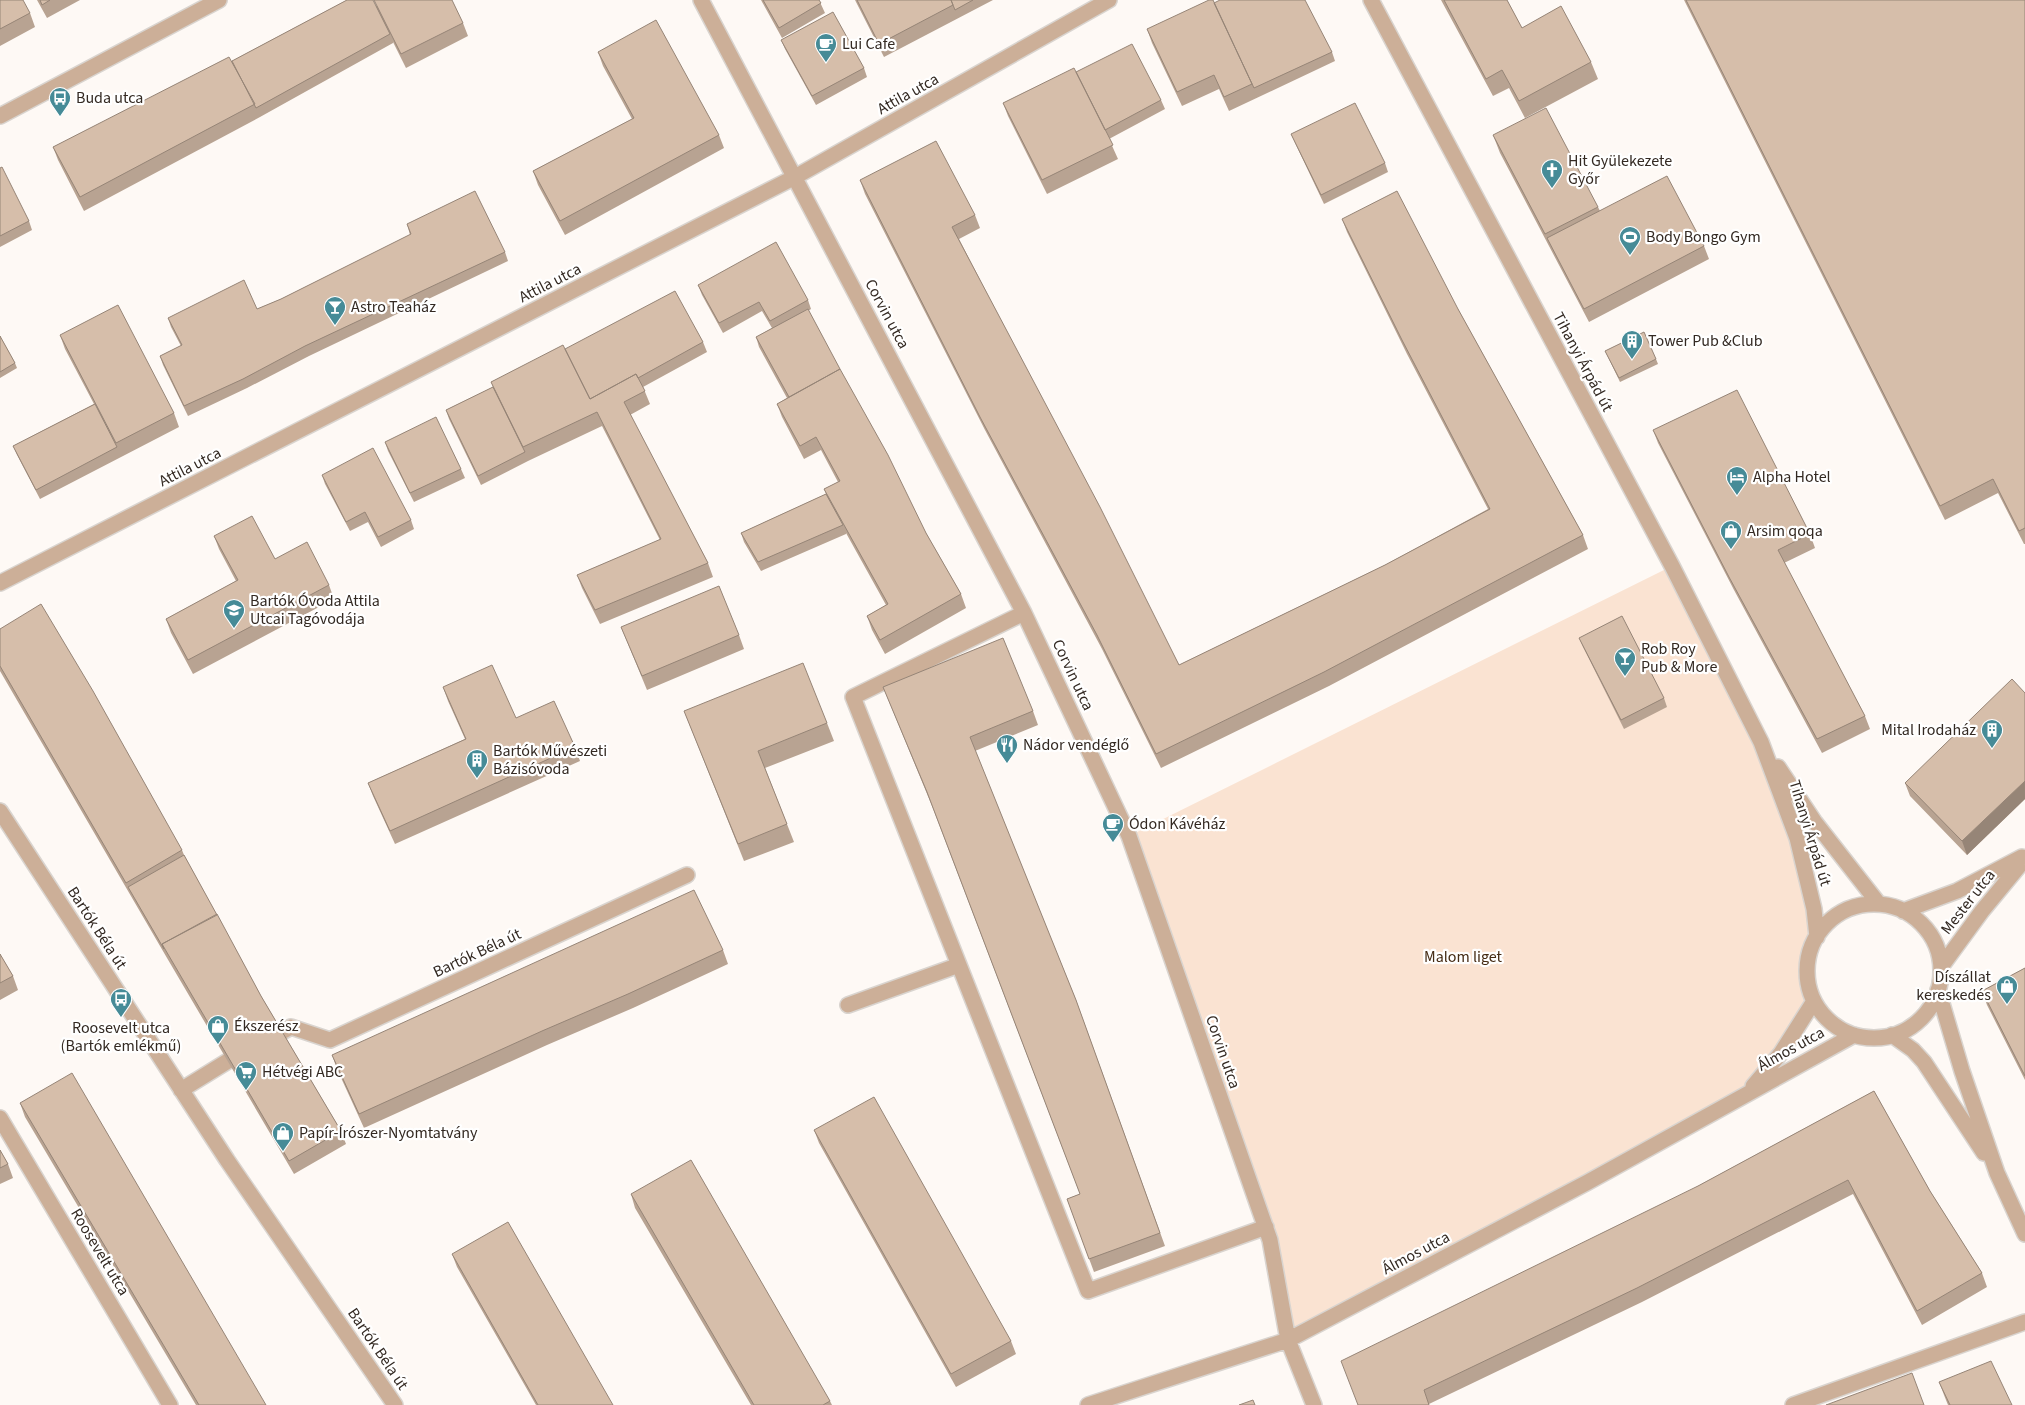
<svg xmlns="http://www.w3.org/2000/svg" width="2025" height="1405" viewBox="0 0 2025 1405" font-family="'Source Sans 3',sans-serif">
	<rect width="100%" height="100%" fill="#fef9f5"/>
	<path fill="#fae3d2" d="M1672 566 1777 781 1817 937C1806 959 1805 978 1814 1001L1745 1095 1288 1340 1270 1240 1129 836Z"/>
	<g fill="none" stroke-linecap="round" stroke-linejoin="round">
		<g stroke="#d9d4cf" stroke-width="18">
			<path id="minor" d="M701 0 1024 613 1129 836 1270 1240 1288 1340 1314 1405
				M1371 0 1672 566 1761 742 1797 838 1814 909 1817 937
				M0 116 219 0
				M0 583 795 177 1109 0
				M1024 613 853 697 1088 1291 1266 1227
				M1778 767 1814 821 1879 904
				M0 811 227 1160 395 1405
				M1807 971a67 67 0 1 1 134 0a67 67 0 1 1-134 0Z
				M1903 911 1957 891 2022 857
				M1941 967 1982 911 2025 859
				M1938 990 1962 1071 1997 1173 2025 1234
				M848 1005 959 965
				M280 1033 291 1027 330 1040 687 875
				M1892 1035 1913 1050 1924 1062 1984 1153
				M1753 1086 1781 1053 1814 1001
				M181 1090 228 1061
				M0 1118 170 1405
				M1088 1405 1288 1340 1588 1182 1854 1035
				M1793 1405 2025 1322"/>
		</g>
		<use href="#minor" stroke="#ccaf98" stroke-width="15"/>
	</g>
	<path fill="#b8a392" d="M0 0 30 13 35 27 0 46Z
		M37 0H80L47 18Z
		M347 0 463 23 468 36 406 68 393 42V43L260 117 84 211 58 160 53 147 232 61Z
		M761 0H819L825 13 782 38Z
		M855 0H993L884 57Z
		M1441 0H1507L1522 28 1591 62 1598 79 1525 118 1509 88 1493 96Z
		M1684 0H2025V544H2024L1998 493 1945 520Z
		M1214 3 1332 52 1335 61 1229 111 1219 89 1182 106 1152 43 1147 29Z
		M781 40 864 68 867 77 816 105 785 49Z
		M598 52 719 135 724 148 565 235 538 185 533 171 632 119 603 66Z
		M1076 72 1161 100 1165 109 1109 139 1118 159 1047 194 1008 116 1003 103Z
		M1291 134 1385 163 1388 172 1324 204 1295 143Z
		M1493 135 1598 207 1600 211 1704 246 1709 259 1589 322 1500 153Z
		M0 168 29 221 32 230 0 247Z
		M860 180 975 215 980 228 959 239 1179 665 1385 565 1488 509 1407 354 1347 232 1342 219 1458 309 1583 535 1588 549 1329 686 1161 768 1102 649 985 430 865 194Z
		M407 224 505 252 508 261 309 356 247 388 188 416 163 365 160 356 181 346 171 327 168 318 257 309 281 299 410 235Z
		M698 285 808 300 811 309 808 311 926 533 961 594 966 608 885 654 872 630 867 616 886 605 846 533V534L761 571 744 542 741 533 826 494 824 489 838 482 821 450 804 459 782 417 777 404 787 398 759 347 756 337 772 328 762 311 723 333 702 295Z
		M60 335 174 413 179 427 40 499 17 455 13 446 94 404 65 349Z
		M0 336 15 363 17 368 0 378Z
		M703 342 707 352 643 387 650 404 630 415 708 563 713 577 600 624 582 588 577 575 660 540 602 426 528 461 481 485 449 419 446 410 493 387 491 382 565 349Z
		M1605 351 1656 359 1658 364 1620 382Z
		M1653 430 1810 534 1815 548 1784 563 1865 716 1870 729 1822 753 1734 590 1658 443Z
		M385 442 461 469 465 478 414 502 388 451Z
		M322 475 411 520 414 529 381 547 368 522 350 531 325 484Z
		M214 536 275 559 329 585 334 599 193 674 171 633 166 619 236 581 219 549Z
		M621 627 739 635 744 649 647 690Z
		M0 629 182 850 184 855 261 996 341 1131 346 1144 294 1174 167 958 0 671Z
		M1579 638 1664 698 1667 707 1624 729 1583 647Z
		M443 687 516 718 575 747 580 761 395 844 373 796 368 783 465 739 448 701Z
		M883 687 1033 711 1038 725 975 751 1076 1000 1165 1246 1094 1272 1067 1199 1080 1194 932 806Z
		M2025 693V799L1967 855 1910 796 1905 783Z
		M684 711 827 723 834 741 765 768 794 842 744 861Z
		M723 950 728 964 633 1008 547 1045 364 1128 337 1069 332 1055Z
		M0 954 13 976 18 990 0 1000Z
		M2025 968V1080L1987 1005 1982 991Z
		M1874 1091 1930 1191 1982 1273 1987 1287 1922 1325 1853 1194 1642 1302 1429 1404 1357 1405 1698 1186Z
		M20 1103 266 1405H196L25 1117Z
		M814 1130 1011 1341 1016 1354 956 1387 819 1143Z
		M0 1150 8 1164 13 1178 0 1184Z
		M631 1194 830 1401 832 1405H751L635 1208Z
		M452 1254 613 1405H536L457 1267Z
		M1939 1382 2012 1405H1948L1944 1395Z"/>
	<path fill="#968577" d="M2025 781V799L1967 855 1962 841Z"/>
	<path fill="#d6beaa" stroke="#968577" d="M0 0H23L30 13 0 29Z
		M40 0H50L42 5Z
		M347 0H373L390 34 256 108 232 61Z
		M374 0H452L463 23 401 54Z
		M763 0H819L821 3 779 28Z
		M857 0H951L953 5 879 44Z
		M951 0H973L955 10Z
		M1209 0H1213L1252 84 1224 97 1214 75 1177 92 1147 29Z
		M1220 0H1305L1332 52 1254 88 1214 3Z
		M1444 0H1507L1522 28 1561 6 1591 62 1519 101 1502 70 1486 79Z
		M1686 0H2025V528L2019 531 1993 479 1940 506Z
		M833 12 864 68 812 96 781 40Z
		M656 20 719 135 560 221 533 171 634 118 598 52Z
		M1132 44 1161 100 1105 130 1076 72Z
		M229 57 255 104 80 197 53 147Z
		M1074 68 1113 145 1042 180 1003 103Z
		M1355 103 1385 163 1321 195 1291 134Z
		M1546 108 1598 207 1545 234 1493 135Z
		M936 141 975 215 952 227 1100 507 1179 665 1385 565 1490 509 1402 340 1342 219 1397 191 1458 309 1583 535 1324 672 1156 754 1097 635 980 417 860 180Z
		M2 167 29 221 0 236V168Z
		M1667 176 1704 246 1584 309 1547 238Z
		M475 191 505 252 305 346 243 379 184 406 160 356 182 345 168 318 244 280 257 309 281 299 411 234 407 224Z
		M776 242 808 300 770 321 759 302 719 323 698 285Z
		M675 291 703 342 638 378 636 374 590 399 565 349Z
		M118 305 174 413 116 443 60 335Z
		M808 309 840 369 789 397 756 337Z
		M1644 332 1656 359 1619 378 1605 351Z
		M0 336 15 363 0 372Z
		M563 345 590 399 636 374 645 391 624 402 708 563 595 610 577 575 661 539 597 412 523 447 491 382Z
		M840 369 888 455 926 533 961 594 880 640 867 616 888 604 824 489 840 481 816 437 800 446 777 404Z
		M493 387 525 452 478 476 446 410Z
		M1737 390 1810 534 1778 550 1865 716 1817 739 1729 577 1653 430Z
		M95 404 117 447 36 490 13 446Z
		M436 417 461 469 410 493 385 442Z
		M373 448 411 520 378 537 365 512 346 522 322 475Z
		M826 494 843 525 758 562 741 533Z
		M252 516 275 559 307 542 329 585 188 660 166 619 238 580 214 536Z
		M719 586 739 635 642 676 621 627Z
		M41 604 93 691 182 850 126 883 0 666V629Z
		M1622 616 1664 698 1621 720 1579 638Z
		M1003 638 1033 711 970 737 1076 1000 1160 1233 1089 1259 1067 1199 1080 1194 927 792 883 687Z
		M803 663 827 723 758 751 787 824 738 844 684 711Z
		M492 665 516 718 554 701 575 747 390 831 368 783 466 739 443 687Z
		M2012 679 2025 693V781L1962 841 1905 783Z
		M184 855 217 915 162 944 164 949 128 887Z
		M694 890 723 950 628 994 542 1031 359 1114 332 1055Z
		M217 914 261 996 341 1131 289 1161 162 944Z
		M0 954 13 976 0 983Z
		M2025 968V1076L1982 991Z
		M72 1073 266 1405H199L20 1103Z
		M1874 1091 1930 1191 1982 1273 1917 1311 1848 1180 1637 1288 1424 1390 1429 1405H1358L1341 1361 1698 1186Z
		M874 1097 1011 1341 951 1374 814 1130Z
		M0 1150 8 1164 0 1168Z
		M691 1160 830 1401 823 1405H754L631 1194Z
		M508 1222 613 1405H538L452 1254Z
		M1991 1361 2012 1405H1950L1939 1382Z
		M1912 1373 1924 1405H1826Z
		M1253 1400 1255 1405H1239Z"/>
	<defs>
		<g id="cafe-pin" transform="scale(1.125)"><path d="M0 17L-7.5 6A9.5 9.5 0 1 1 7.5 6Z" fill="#468b97" stroke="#fff"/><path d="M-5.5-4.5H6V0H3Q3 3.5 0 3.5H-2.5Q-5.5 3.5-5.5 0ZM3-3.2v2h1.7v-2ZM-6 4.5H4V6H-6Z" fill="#fff"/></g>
		<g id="bus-pin" transform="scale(1.125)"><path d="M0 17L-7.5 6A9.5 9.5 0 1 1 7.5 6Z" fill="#468b97" stroke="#fff"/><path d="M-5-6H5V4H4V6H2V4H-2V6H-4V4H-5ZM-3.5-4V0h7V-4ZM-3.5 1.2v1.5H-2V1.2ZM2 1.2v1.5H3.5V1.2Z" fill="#fff"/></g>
		<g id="church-pin" transform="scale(1.125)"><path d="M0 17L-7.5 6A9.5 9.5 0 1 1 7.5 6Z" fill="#468b97" stroke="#fff"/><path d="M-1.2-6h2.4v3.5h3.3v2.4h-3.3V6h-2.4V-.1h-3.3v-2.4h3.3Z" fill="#fff"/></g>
		<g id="stadium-pin" transform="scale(1.125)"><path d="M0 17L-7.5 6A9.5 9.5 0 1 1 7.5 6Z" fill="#468b97" stroke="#fff"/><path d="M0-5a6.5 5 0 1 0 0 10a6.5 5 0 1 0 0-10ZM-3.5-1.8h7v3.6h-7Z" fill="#fff"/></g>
		<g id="bar-pin" transform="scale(1.125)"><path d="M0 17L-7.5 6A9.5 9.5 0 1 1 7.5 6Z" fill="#468b97" stroke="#fff"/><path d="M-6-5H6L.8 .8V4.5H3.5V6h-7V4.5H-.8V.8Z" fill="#fff"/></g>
		<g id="building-pin" transform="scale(1.125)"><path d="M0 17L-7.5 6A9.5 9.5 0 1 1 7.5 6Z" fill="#468b97" stroke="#fff"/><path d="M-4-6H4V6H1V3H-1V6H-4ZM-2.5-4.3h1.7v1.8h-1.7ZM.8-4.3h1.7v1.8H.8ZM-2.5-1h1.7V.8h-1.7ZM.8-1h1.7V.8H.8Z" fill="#fff"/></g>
		<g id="hotel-pin" transform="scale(1.125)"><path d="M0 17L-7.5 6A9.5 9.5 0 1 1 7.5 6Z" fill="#468b97" stroke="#fff"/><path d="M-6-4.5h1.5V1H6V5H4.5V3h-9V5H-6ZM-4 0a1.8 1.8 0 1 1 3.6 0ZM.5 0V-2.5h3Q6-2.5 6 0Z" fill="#fff"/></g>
		<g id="shop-pin" transform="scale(1.125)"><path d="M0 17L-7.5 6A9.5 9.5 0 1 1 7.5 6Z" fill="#468b97" stroke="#fff"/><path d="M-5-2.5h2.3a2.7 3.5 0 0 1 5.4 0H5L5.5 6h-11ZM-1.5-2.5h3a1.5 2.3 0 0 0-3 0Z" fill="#fff"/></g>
		<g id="school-pin" transform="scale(1.125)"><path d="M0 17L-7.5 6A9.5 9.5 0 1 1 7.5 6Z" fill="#468b97" stroke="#fff"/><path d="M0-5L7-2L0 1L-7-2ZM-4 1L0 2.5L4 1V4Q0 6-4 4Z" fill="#fff"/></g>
		<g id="restaurant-pin" transform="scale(1.125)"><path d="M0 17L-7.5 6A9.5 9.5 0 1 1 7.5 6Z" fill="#468b97" stroke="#fff"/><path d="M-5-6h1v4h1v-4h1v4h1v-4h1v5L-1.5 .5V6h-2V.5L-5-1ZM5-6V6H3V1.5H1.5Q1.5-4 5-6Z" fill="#fff"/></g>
		<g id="supermarket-pin" transform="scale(1.125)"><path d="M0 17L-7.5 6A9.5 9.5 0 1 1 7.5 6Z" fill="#468b97" stroke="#fff"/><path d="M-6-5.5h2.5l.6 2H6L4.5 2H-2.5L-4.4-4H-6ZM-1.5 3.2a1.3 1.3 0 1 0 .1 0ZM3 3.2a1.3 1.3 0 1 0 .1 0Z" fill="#fff"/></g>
	</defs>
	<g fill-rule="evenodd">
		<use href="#cafe-pin" x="826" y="44"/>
		<use href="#bus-pin" x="60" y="98"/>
		<use href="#church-pin" x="1552" y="170"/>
		<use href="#stadium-pin" x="1630" y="237"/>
		<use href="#bar-pin" x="335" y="307"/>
		<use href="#building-pin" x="1632" y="341"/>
		<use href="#hotel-pin" x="1737" y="477"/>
		<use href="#shop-pin" x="1731" y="531"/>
		<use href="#school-pin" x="234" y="610"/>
		<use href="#bar-pin" x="1625" y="658"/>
		<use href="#building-pin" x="1992" y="730"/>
		<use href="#restaurant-pin" x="1007" y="745"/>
		<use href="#building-pin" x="477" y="760"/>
		<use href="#cafe-pin" x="1113" y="824"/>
		<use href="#shop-pin" x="2007" y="986"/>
		<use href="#bus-pin" x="121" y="999"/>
		<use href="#shop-pin" x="218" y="1026"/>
		<use href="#supermarket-pin" x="246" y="1072"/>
		<use href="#shop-pin" x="283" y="1133"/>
	</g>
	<g text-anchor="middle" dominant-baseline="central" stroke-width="4.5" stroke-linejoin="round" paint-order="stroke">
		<g font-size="16" fill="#332922" stroke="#fff" text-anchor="start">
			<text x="842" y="44">Lui Cafe</text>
			<text x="76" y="98">Buda utca</text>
			<text x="1568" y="161">Hit Gyülekezete<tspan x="1568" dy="18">Győr</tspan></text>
			<text x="1646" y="237">Body Bongo Gym</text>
			<text x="351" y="307">Astro Teaház</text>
			<text x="1648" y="341">Tower Pub &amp;Club</text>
			<text x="1753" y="477">Alpha Hotel</text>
			<text x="1747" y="531">Arsim qoqa</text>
			<text x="250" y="601">Bartók Óvoda Attila<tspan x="250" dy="18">Utcai Tagóvodája</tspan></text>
			<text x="1641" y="649">Rob Roy<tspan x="1641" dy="18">Pub &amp; More</tspan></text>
			<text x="1976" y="730" text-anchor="end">Mital Irodaház</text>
			<text x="1023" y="745">Nádor vendéglő</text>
			<text x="493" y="751">Bartók Művészeti<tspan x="493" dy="18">Bázisóvoda</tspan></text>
			<text x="1129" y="824">Ódon Kávéház</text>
			<text x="1991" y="977" text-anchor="end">Díszállat<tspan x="1991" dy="18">kereskedés</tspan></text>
			<text x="234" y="1026">Ékszerész</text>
			<text x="121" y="1028" text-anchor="middle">Roosevelt utca<tspan x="121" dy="18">(Bartók emlékmű)</tspan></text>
			<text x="262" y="1072">Hétvégi ABC</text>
			<text x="299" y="1133">Papír-Írószer-Nyomtatvány</text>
		</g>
		<g font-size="16" fill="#332922" stroke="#fff">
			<text transform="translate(908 94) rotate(-29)">Attila utca</text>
			<text transform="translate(550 283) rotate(-27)">Attila utca</text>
			<text transform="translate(887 314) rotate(62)">Corvin utca</text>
			<text transform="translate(1583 362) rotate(62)">Tihanyi Árpád út</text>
			<text transform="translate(190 467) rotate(-27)">Attila utca</text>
			<text transform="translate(1073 675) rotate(65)">Corvin utca</text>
			<text transform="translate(1810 833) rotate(73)">Tihanyi Árpád út</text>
			<text transform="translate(1968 902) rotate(-52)">Mester utca</text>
			<text transform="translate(97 928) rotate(57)">Bartók Béla út</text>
			<text transform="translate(477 953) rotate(-25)">Bartók Béla út</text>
			<text transform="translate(1791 1049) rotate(-29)">Álmos utca</text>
			<text transform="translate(1223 1052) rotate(71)">Corvin utca</text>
			<text transform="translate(100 1252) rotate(59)">Roosevelt utca</text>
			<text transform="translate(1416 1253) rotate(-28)">Álmos utca</text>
			<text transform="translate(378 1349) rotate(56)">Bartók Béla út</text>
		</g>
		<g font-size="16" fill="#452b14" stroke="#fff">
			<text x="1463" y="957">Malom liget</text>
		</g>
	</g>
</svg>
